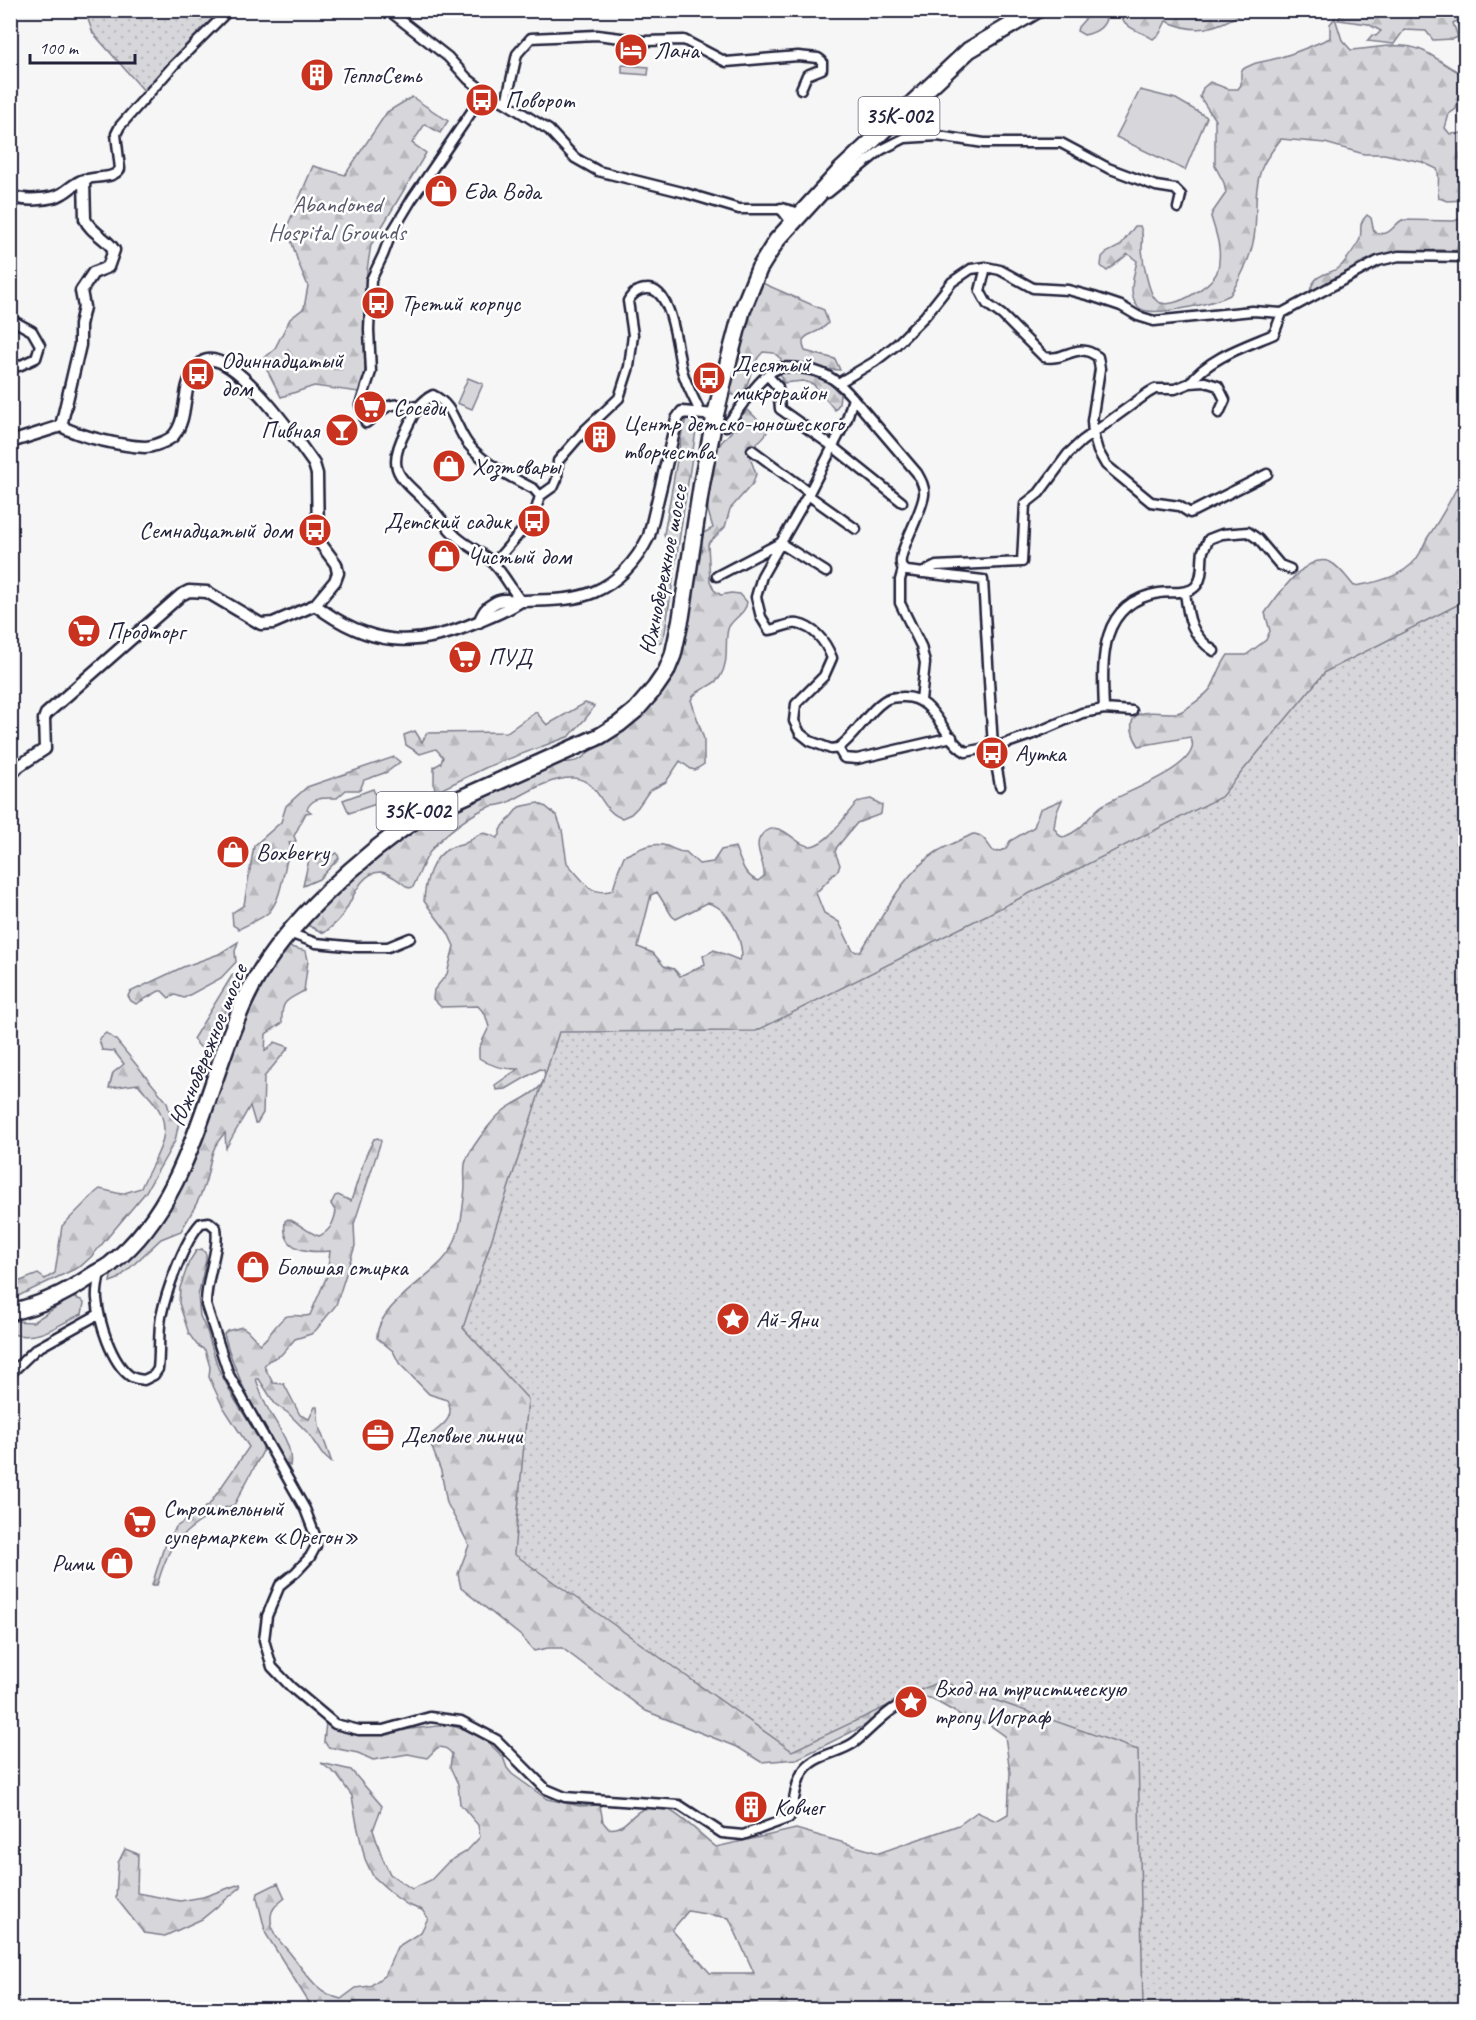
<svg xmlns="http://www.w3.org/2000/svg" width="1476" height="2020" viewBox="0 0 1476 2020" font-family="Caveat,sans-serif">
	<defs>
		<pattern id="forest-firs" width="22" height="20" patternUnits="userSpaceOnUse" patternTransform="scale(1.5)"><rect width="22" height="20" fill="#d7d7db"/><path d="M5 1l3.5 6h-7zM16 11l3.5 6h-7z" fill="#b8b8bd"/></pattern>
		<pattern id="park-dots" width="8" height="8" patternUnits="userSpaceOnUse" patternTransform="scale(1.5)"><rect width="8" height="8" fill="#d7d7db"/><path d="M2 2h.1M6 6h.1" fill="none" stroke="#b8b8bd" stroke-width="1.8" stroke-linecap="round"/></pattern>
	</defs>
	<rect width="100%" height="100%" fill="#f6f6f7"/>
	<filter id="ink" filterUnits="userSpaceOnUse"><feTurbulence type="fractalNoise" baseFrequency=".0167" numOctaves="2"/><feDisplacementMap in="SourceGraphic" scale="12" xChannelSelector="R" yChannelSelector="G"/><feConvolveMatrix kernelMatrix="1 2 1 2 8 2 1 2 1" color-interpolation-filters="sRGB"/></filter>
	<g filter="url(#ink)">
		<path fill="#d7d7db" stroke="#7c7c8b" stroke-width="1.5" d="M1100 15 1106 19C1103 29 1094 33 1084 35L1077 31 1078 27 1086 18Z
			M622 65 649 67 648 75 622 73Z
			M1140 90 1176 99 1207 117 1185 170 1116 137Z
			M468 378 483 384 472 409 457 403Z
			M373 789 379 803 349 813 343 800Z
			M204 1057 208 1058 194 1096 191 1094Z
			M72 1297 81 1300 84 1303 82 1314C54 1326 41 1341 11 1334V1321L33 1322Z"/>
		<path fill="url(#forest-firs)" stroke="#7c7c8b" stroke-width="1.5" fill-rule="evenodd" d="M1131 11V10L1248 11C1216 26 1202 37 1166 21L1160 33 1153 39C1141 31 1129 30 1121 18Z
			M1361 11 1465 10C1466 19 1459 20 1453 23L1458 37 1453 39 1433 40 1426 31 1404 30 1394 44 1367 41 1372 35 1376 36 1381 31 1368 24 1338 20 1341 15Z
			M1335 18 1342 40 1351 50C1373 49 1400 41 1421 50 1436 56 1449 69 1465 75V98L1458 99 1456 109 1449 114 1445 128 1450 134 1465 133V200L1447 201 1439 198C1436 188 1441 178 1437 169L1422 162 1384 154H1364L1325 143 1281 139C1274 148 1265 159 1261 170 1254 189 1257 210 1255 230 1253 254 1242 276 1230 295 1216 303 1149 319 1138 307 1127 295 1134 275 1137 261L1128 254 1107 271 1101 266 1102 257 1106 253 1120 246 1135 226H1140C1144 234 1142 241 1142 249 1143 262 1148 290 1155 299 1167 315 1212 286 1217 272 1223 252 1217 236 1211 217L1212 213 1226 193 1224 183 1215 166V120L1200 97 1203 88 1210 82 1228 89H1238L1241 85V71C1252 61 1268 62 1281 57 1298 52 1314 45 1330 38V24Z
			M412 97 448 121 440 133 425 124 412 143 426 153 371 245 367 270 364 322 365 374 359 392 314 386 281 397 262 360 274 350 290 319 304 308 308 286 298 262 287 227 313 166 345 175 387 112Z
			M1367 215 1371 218 1374 232C1390 238 1392 226 1402 220L1454 221 1465 217V251L1437 250 1376 256 1358 264 1342 276 1314 291H1310C1316 270 1329 277 1342 265 1347 259 1355 248 1359 241 1364 230 1356 226 1367 215Z
			M760 282 824 310 828 323C818 337 796 331 805 351L835 359 840 370 816 369 840 394 839 404 835 410 813 384 803 381 783 383 780 373 781 359 774 353 763 352C747 366 752 391 736 397L732 394 729 385Z
			M748 410 765 427 767 432C763 440 754 444 748 452L756 474 753 483 730 509 725 527 708 544 710 581 714 590 721 595 731 593 740 594 747 602C746 614 731 619 728 629 724 645 730 660 720 677 714 687 696 688 691 700L704 739V764L695 770 691 769 680 761 666 782 649 791 638 807 631 814 622 818C600 812 601 781 574 778 551 777 528 792 509 802 503 805 498 805 492 806 474 811 443 835 432 849 424 859 419 875 413 887L409 888C401 883 390 872 380 872 358 873 352 904 341 917 337 923 330 928 324 933L309 926V921L311 917 335 897 388 844 427 820 551 762C561 762 574 764 582 758 587 755 591 749 595 745 622 720 661 706 675 669L700 535 713 528 708 511 707 497 709 483 718 446 731 432 741 416Z
			M690 418 697 424 665 632 662 641 654 646 651 643 654 614 662 584 670 566V557L664 534 682 432 686 419Z
			M1465 471V2009H313L266 1934 257 1898 258 1893 278 1883 285 1898C278 1904 272 1907 271 1916 270 1934 280 1941 290 1953 305 1972 316 1993 341 1999L356 1988 370 1986 385 1975 397 1947 421 1932 428 1918 422 1910 408 1905 396 1897 373 1876 365 1859 357 1825 352 1796 337 1775 321 1763 351 1770 382 1806 373 1830 382 1857 390 1874 412 1889 431 1880 448 1862 466 1852 480 1837 478 1825 460 1804 458 1784 450 1767 452 1754C448 1749 443 1746 437 1748L427 1758 408 1754 373 1760 358 1753 328 1747 324 1741 326 1722 357 1735 447 1725 472 1731 483 1737 503 1757 507 1768 512 1774 547 1799 580 1806 600 1805 603 1822 608 1828C631 1833 631 1798 667 1809 678 1813 705 1838 716 1847L796 1829 879 1853 959 1825 977 1812 996 1821 1008 1814 1010 1772 1005 1736 988 1724 964 1717 930 1698 910 1695 889 1705 872 1722 797 1759 761 1762 739 1748 646 1711 562 1648H548L534 1651 521 1636 461 1588 458 1574 469 1545 447 1503 441 1471 428 1437C441 1426 457 1418 447 1400L429 1394 399 1363 393 1351 377 1338C376 1309 425 1280 443 1260 460 1242 463 1212 465 1187 465 1180 464 1172 465 1164 468 1151 491 1121 502 1112 514 1100 550 1092 544 1070L540 1069 506 1089 496 1090 495 1085 518 1069C505 1069 490 1066 479 1058V1048L489 1027 485 1014 478 1006 441 1007 433 999 434 990 447 974 454 946 448 933 424 901C425 882 431 857 450 848 454 846 459 846 464 844 480 836 478 828 497 838L500 835V830L519 807 538 803 546 807 557 816 562 830 567 863 589 888C596 892 606 893 613 890L618 871 624 856C636 851 650 842 663 845 673 847 675 852 686 852L699 864 713 862 721 850 735 847C741 861 743 875 758 881L764 876C766 862 749 843 765 832 785 818 797 852 815 845 830 839 839 825 848 813 851 810 854 805 857 803 860 800 867 800 871 799L882 805 881 814 857 823 837 847 835 852 840 865 838 870 816 893 824 913 839 922 852 949 856 952 861 951C883 917 902 873 938 851 949 845 961 840 973 834 983 834 987 843 993 851L997 852 1006 849 1010 841 1034 827 1040 809 1062 800 1056 814 1054 828 1060 836 1064 837C1084 829 1086 819 1100 807 1114 795 1209 766 1190 737L1139 746C1134 739 1127 723 1136 716 1146 709 1166 714 1177 713 1184 712 1207 694 1211 688 1217 677 1220 666 1228 655H1246L1266 640 1270 631 1265 613C1277 597 1306 552 1330 562 1339 566 1348 579 1354 586 1376 583 1409 575 1420 553 1423 547 1425 542 1428 537 1443 515 1454 494 1465 471ZM657 892 672 916 676 919 707 903C728 906 741 937 742 955L739 960 714 950 703 956 705 964 680 976 674 969 664 966 653 953 638 947 651 895ZM688 1911 729 1918 754 1973H710L672 1930Z
			M585 703 594 706C591 715 577 727 570 736L487 767 436 792 434 786V767L441 763 443 757 436 749 420 754 406 745 404 735 415 731 422 742 427 733 507 732 536 712 547 725Z
			M394 757 400 762 387 772 364 780 360 790H346L337 798C325 798 313 796 307 809L311 812 306 813 294 836 296 841 289 843 291 848C282 868 284 895 269 912 262 919 248 924 239 929L233 925 232 913 244 905 254 846 281 822 286 806 307 787Z
			M325 853 328 857 337 853 339 858 319 879 303 886 310 855Z
			M238 942 235 951 236 962 221 978 184 998 175 995 169 998 162 991H159L136 1004 131 1001 128 996 130 992 183 967 219 954Z
			M279 944 306 951 308 960 304 991C285 1001 281 1001 282 1023L266 1034 265 1051 275 1042 289 1047 264 1077 263 1113 257 1123H255L250 1106 226 1148 225 1133C207 1151 212 1167 203 1189 198 1203 189 1217 181 1231L161 1239 118 1279 110 1282 111 1276 168 1203 236 1037Z
			M239 973 242 979 207 1048 200 1047 193 1039 233 974Z
			M106 1033 116 1040 167 1102 171 1118 176 1119 179 1122 175 1141 145 1193 92 1256 81 1266 12 1299 15 1283 38 1274 45 1279 55 1273 62 1226 96 1192 100 1189 121 1194 141 1188C150 1165 172 1140 161 1114 157 1103 145 1093 138 1084L109 1088 113 1073 124 1064 114 1051 102 1050 99 1039Z
			M378 1138 381 1141 354 1224 355 1246 336 1305 316 1330 311 1334 295 1339 281 1355 268 1361 264 1366 273 1383 284 1384 300 1415 309 1419 315 1407H317L319 1426 332 1463 322 1454 308 1433 288 1413 275 1404 259 1379H256C259 1388 262 1397 266 1405 275 1423 294 1445 290 1466L284 1462C260 1421 236 1380 224 1334L227 1331 242 1327 247 1330 260 1344C270 1337 275 1324 285 1317 292 1313 302 1318 310 1315L327 1276 330 1251C308 1253 281 1251 285 1221L288 1219C299 1223 307 1232 319 1236 330 1231 333 1224 336 1212L331 1204 335 1196 338 1195 351 1201 366 1155 374 1139Z
			M202 1249 206 1254V1260L198 1296 200 1316 207 1331 218 1368 235 1400 263 1444V1451L234 1505C221 1508 212 1514 201 1521 170 1542 168 1551 157 1585H152L163 1550 176 1527 209 1505 249 1447 222 1405 209 1377 210 1367 205 1350 197 1345 189 1334 179 1303 180 1288 189 1262 196 1251Z
			M125 1849 138 1854 137 1893 180 1901 203 1897 240 1884 241 1887 202 1919 165 1936 144 1933 116 1898 118 1863Z"/>
		<path fill="url(#park-dots)" stroke="#7c7c8b" stroke-width="1.5" d="M85 11H225L145 92 93 33Z
			M1465 601V2009H1143L1138 1750 940 1681 792 1751 514 1554 528 1399 463 1328 559 1032 756 1031 1221 797 1325 672Z"/>
		<g fill="none" stroke-linecap="round" stroke-linejoin="round">
			<g stroke="#22223b" stroke-width="13">
				<path id="street" d="M388 10 448 57 468 79 485 92 506 103 549 130 575 158 598 171 682 192 739 209H781L788 218
					M506 103 517 54 531 38 597 35 645 41 684 40 726 62 798 56 818 58 822 61V69L807 75 801 89
					M84 180C99 175 112 180 120 169L116 134 120 126 173 66 229 10
					M828 193 881 150 905 138 938 136 984 143H1061L1108 168 1156 186 1175 189 1181 195 1178 208
					M986 267 980 291 987 304 1002 315 1044 357C1066 362 1076 340 1098 357L1100 369 1092 421 1093 434 1098 451 1106 465 1151 502 1179 506 1190 513 1267 474
					M10 319 32 331 40 345 36 358 19 366H10
					M767 375 778 387 780 409 832 446 902 502
					M840 382 874 362 896 345 925 316 952 282 971 269 986 267 1000 270 1033 288 1068 290 1094 297 1121 306 1138 316 1154 321 1252 311 1282 313 1378 261 1399 256 1466 257
					M1190 383C1208 358 1246 346 1274 334L1282 313
					M853 398 917 473C921 480 925 487 924 495 922 513 898 552 901 564 902 569 903 569 907 571L983 580 993 747 1000 786
					M418 407C388 401 388 405 366 423L360 405 371 372 369 330 371 280 383 255 391 234 412 199 485 92
					M714 421 726 426C740 410 759 375 779 368 786 366 799 368 807 369 828 373 839 382 853 398L847 419 808 495 762 576 756 597 761 617 769 630C778 629 789 622 798 624 816 628 826 643 832 658L824 676 796 704 794 721 800 733 810 741 831 749 838 748C856 736 866 713 884 701 889 697 896 697 902 697 936 695 941 738 966 752L1004 744 1033 734 1082 713 1104 709 1132 711
					M752 450 809 492
					M808 495 856 529
					M540 496 554 486 557 479 558 461 584 431 619 398 629 367 633 335 628 301C632 294 638 289 647 289 673 287 677 352 682 370 686 385 695 400 701 414
					M494 563 534 517 540 496 534 489C512 478 484 464 468 444 455 427 454 405 433 395 418 402 413 416 406 430 385 470 399 476 427 503 438 513 445 527 457 537 468 547 484 553 494 564 504 574 511 589 521 601
					M903 569 900 580V603L921 646 925 663 921 700
					M922 573 936 566 1022 562 1025 504 1039 493 1068 454 1082 441 1148 393 1155 389H1175L1190 383 1205 382 1218 386 1225 400 1219 413
					M717 576 780 543 826 572
					M1185 592C1188 618 1191 636 1214 651
					M1104 709C1102 661 1098 603 1159 593 1169 591 1187 595 1195 587 1204 579 1201 562 1203 551 1205 547 1207 543 1209 539L1222 534 1248 532 1258 539 1280 565 1290 569
					M838 748 844 758 857 759 952 737
					M289 933 316 943 357 947H388L410 938
					M100 1271C99 1280 96 1290 97 1299 99 1322 111 1362 130 1376 134 1379 139 1379 144 1380L154 1375 158 1369C160 1352 158 1334 161 1317 166 1292 184 1241 201 1223L209 1222 216 1228C220 1249 205 1280 206 1305L229 1375 305 1509 315 1535 316 1546 310 1557 296 1572 280 1585 267 1616 264 1640 272 1667 291 1687 335 1724 359 1730H383L430 1717 461 1721 497 1740 546 1789 565 1797 679 1805 722 1833 743 1835 789 1818C795 1804 794 1786 802 1773 813 1754 839 1754 855 1742 866 1734 891 1706 902 1705
					M10 1374 36 1349 99 1314"/>
			</g>
			<g stroke="#22223b" stroke-width="15">
				<path id="secondary" d="M10 195C20 202 53 200 63 193 71 188 76 182 84 180L85 219C90 232 107 238 114 250L108 267 93 273 81 291 84 307 80 325V345L61 426
					M781 209 793 212
					M10 438 14 441 61 426
					M315 605C369 646 414 649 475 623 492 616 506 611 521 601
					M479 622C483 614 485 608 493 604 503 597 513 601 525 601 547 600 573 601 594 592 620 581 637 560 649 536L677 419 682 412 715 415
					M10 776 19 766 45 749 44 719 46 714 181 595 189 591 207 592 261 624 273 623 315 605 335 581 338 573 336 564 318 540 317 474 314 464C299 443 234 348 204 361 201 363 197 368 195 371 181 388 189 417 174 435 169 441 152 447 145 447 122 446 80 437 61 426"/>
			</g>
			<g stroke="#22223b" stroke-width="20">
				<path id="highway" d="M10 1312C40 1306 68 1292 93 1275 99 1271 107 1268 112 1263 196 1196 205 1076 252 986 285 924 363 854 421 816L600 736 619 724 636 710 655 688 666 672 673 655 681 618 702 482 714 421 727 367 742 311 759 269 777 240 841 170 969 50 1037 10"/>
			</g>
			<use href="#street" stroke="#fff" stroke-width="8"/>
			<use href="#secondary" stroke="#fff" stroke-width="10"/>
			<use href="#highway" stroke="#fff" stroke-width="15"/>
		</g>
	</g>
	<defs>
		<g id="hotel-disc" transform="scale(1.725)"><circle r="9.5" fill="#c8321e" stroke="#fff"/><path d="M-6-4.5h1.5V1H6V5H4.5V3h-9V5H-6ZM-4 0a1.8 1.8 0 1 1 3.6 0ZM.5 0V-2.5h3Q6-2.5 6 0Z" fill="#fff"/></g>
		<g id="building-disc" transform="scale(1.725)"><circle r="9.5" fill="#c8321e" stroke="#fff"/><path d="M-4-6H4V6H1V3H-1V6H-4ZM-2.5-4.3h1.7v1.8h-1.7ZM.8-4.3h1.7v1.8H.8ZM-2.5-1h1.7V.8h-1.7ZM.8-1h1.7V.8H.8Z" fill="#fff"/></g>
		<g id="bus-disc" transform="scale(1.725)"><circle r="9.5" fill="#c8321e" stroke="#fff"/><path d="M-5-6H5V4H4V6H2V4H-2V6H-4V4H-5ZM-3.5-4V0h7V-4ZM-3.5 1.2v1.5H-2V1.2ZM2 1.2v1.5H3.5V1.2Z" fill="#fff"/></g>
		<g id="shop-disc" transform="scale(1.725)"><circle r="9.5" fill="#c8321e" stroke="#fff"/><path d="M-5-2.5h2.3a2.7 3.5 0 0 1 5.4 0H5L5.5 6h-11ZM-1.5-2.5h3a1.5 2.3 0 0 0-3 0Z" fill="#fff"/></g>
		<g id="supermarket-disc" transform="scale(1.725)"><circle r="9.5" fill="#c8321e" stroke="#fff"/><path d="M-6-5.5h2.5l.6 2H6L4.5 2H-2.5L-4.4-4H-6ZM-1.5 3.2a1.3 1.3 0 1 0 .1 0ZM3 3.2a1.3 1.3 0 1 0 .1 0Z" fill="#fff"/></g>
		<g id="bar-disc" transform="scale(1.725)"><circle r="9.5" fill="#c8321e" stroke="#fff"/><path d="M-6-5H6L.8 .8V4.5H3.5V6h-7V4.5H-.8V.8Z" fill="#fff"/></g>
		<g id="sight-disc" transform="scale(1.725)"><circle r="9.5" fill="#c8321e" stroke="#fff"/><path d="M0-6L1.8-2.2L6-1.7L2.9 1.2L3.7 5.4L0 3.3L-3.7 5.4L-2.9 1.2L-6-1.7L-1.8-2.2Z" fill="#fff"/></g>
		<g id="office-disc" transform="scale(1.725)"><circle r="9.5" fill="#c8321e" stroke="#fff"/><path d="M-6-3h4V-5.5h4V-3h4V5H-6ZM-1-4.5V-3h2v-1.5ZM-6 0V1H6V0Z" fill="#fff"/></g>
	</defs>
	<g fill-rule="evenodd">
		<use href="#hotel-disc" x="631" y="50"/>
		<use href="#building-disc" x="317" y="75"/>
		<use href="#bus-disc" x="482" y="100"/>
		<use href="#shop-disc" x="441" y="191"/>
		<use href="#bus-disc" x="378" y="303"/>
		<use href="#bus-disc" x="198" y="374"/>
		<use href="#bus-disc" x="709" y="378"/>
		<use href="#supermarket-disc" x="370" y="407"/>
		<use href="#bar-disc" x="342" y="430"/>
		<use href="#building-disc" x="600" y="437"/>
		<use href="#shop-disc" x="449" y="466"/>
		<use href="#bus-disc" x="534" y="521"/>
		<use href="#bus-disc" x="315" y="530"/>
		<use href="#shop-disc" x="444" y="556"/>
		<use href="#supermarket-disc" x="84" y="631"/>
		<use href="#supermarket-disc" x="465" y="657"/>
		<use href="#bus-disc" x="992" y="753"/>
		<use href="#shop-disc" x="233" y="852"/>
		<use href="#shop-disc" x="253" y="1267"/>
		<use href="#sight-disc" x="733" y="1319"/>
		<use href="#office-disc" x="378" y="1435"/>
		<use href="#supermarket-disc" x="140" y="1522"/>
		<use href="#shop-disc" x="117" y="1563"/>
		<use href="#sight-disc" x="911" y="1702"/>
		<use href="#building-disc" x="751" y="1807"/>
	</g>
	<g text-anchor="middle" dominant-baseline="central" stroke-width="5" stroke-linejoin="round" paint-order="stroke">
		<g fill="#fff" stroke="#646476" stroke-width="1.5">
			<rect x="858.5" y="97" width="81" height="38" rx="4.5"/>
			<rect x="376.5" y="792" width="81" height="38" rx="4.5"/>
		</g>
		<g font-size="22" font-weight="bold" fill="#22223b">
			<text x="899" y="116">35К-002</text>
			<text x="417" y="811">35К-002</text>
		</g>
		<g font-size="24" fill="#22223b" stroke="#fff" text-anchor="start">
			<text x="654" y="50">Лана</text>
			<text x="340" y="75">ТеплоСеть</text>
			<text x="505" y="100">Поворот</text>
			<text x="464" y="191">Еда Вода</text>
			<text x="401" y="303">Третий корпус</text>
			<text x="221" y="360">Одиннадцатый<tspan x="221" dy="28">дом</tspan></text>
			<text x="732" y="364">Десятый<tspan x="732" dy="28">микрорайон</tspan></text>
			<text x="393" y="407">Соседи</text>
			<text x="623" y="423">Центр детско-юношеского<tspan x="623" dy="28">творчества</tspan></text>
			<text x="319" y="430" text-anchor="end">Пивная</text>
			<text x="472" y="466">Хозтовары</text>
			<text x="511" y="521" text-anchor="end">Детский садик</text>
			<text x="292" y="530" text-anchor="end">Семнадцатый дом</text>
			<text x="467" y="556">Чистый дом</text>
			<text x="107" y="631">Продторг</text>
			<text x="488" y="657">ПУД</text>
			<text x="1015" y="753">Аутка</text>
			<text x="256" y="852">Boxberry</text>
			<text x="276" y="1267">Большая стирка</text>
			<text x="756" y="1319">Ай-Яни</text>
			<text x="401" y="1435">Деловые линии</text>
			<text x="163" y="1508">Строительный<tspan x="163" dy="28">супермаркет «Орегон»</tspan></text>
			<text x="94" y="1563" text-anchor="end">Рими</text>
			<text x="934" y="1688">Вход на туристическую<tspan x="934" dy="28">тропу Иограф</tspan></text>
			<text x="774" y="1807">Ковчег</text>
		</g>
		<g font-size="24" fill="#58586b" stroke="#fff">
			<text x="337" y="204">Abandoned<tspan x="337" dy="28">Hospital Grounds</tspan></text>
		</g>
		<g font-size="24" fill="#22223b" stroke="#fff">
			<text transform="translate(663 570) rotate(-79)">Южнобережное шоссе</text>
			<text transform="translate(208 1045) rotate(-68)">Южнобережное шоссе</text>
		</g>
	</g>
	<rect width="1476" height="2020" fill="none" stroke="#fff" stroke-width="36"/>
	<rect x="18" y="18" width="1440" height="1984" fill="none" stroke="#22223b" stroke-width="2" filter="url(#ink)"/>
	<path d="M30 54v9h105v-9" fill="none" stroke="#22223b" stroke-width="3"/>
	<text x="39" y="54" font-size="18" fill="#22223b" stroke="#ffffff" stroke-width="4.5" paint-order="stroke">100 m</text>
</svg>
